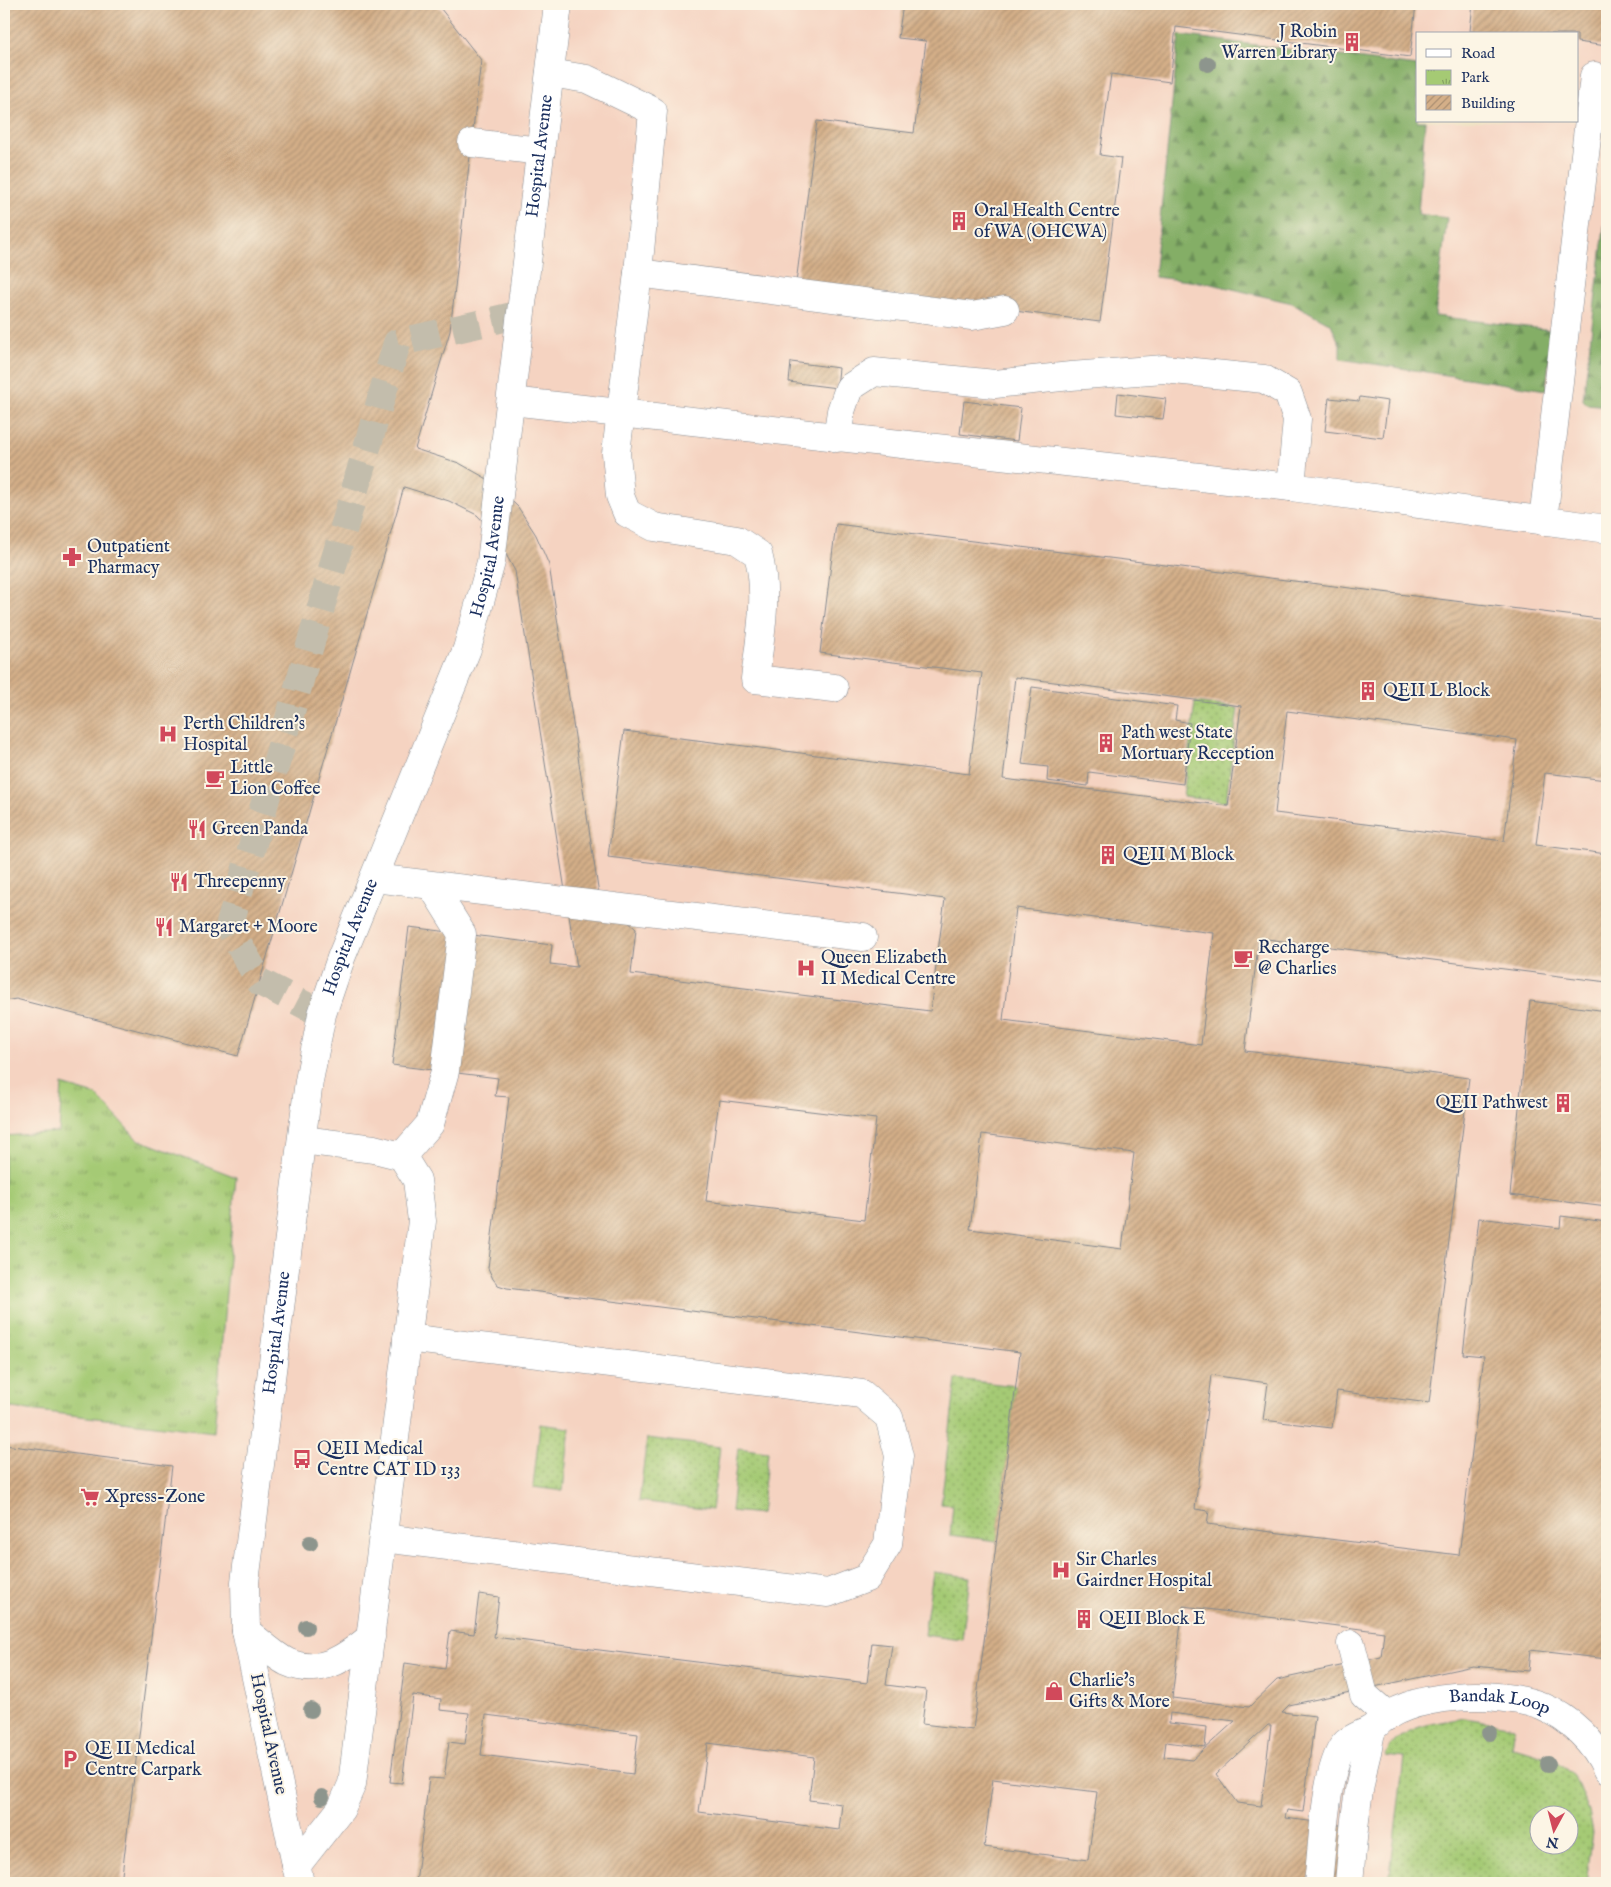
<svg xmlns="http://www.w3.org/2000/svg" width="1611" height="1887" viewBox="0 0 1611 1887" font-family="'IM FELL English',serif">
	<defs>
		<pattern id="grass-dots" width="8" height="8" patternUnits="userSpaceOnUse" patternTransform="scale(1.25)"><rect width="8" height="8" fill="#a5ca74"/><path d="M2 2h.1M6 6h.1" fill="none" stroke="#86a462" stroke-width="1.8" stroke-linecap="round"/></pattern>
		<pattern id="forest-firs" width="22" height="20" patternUnits="userSpaceOnUse" patternTransform="scale(1.25)"><rect width="22" height="20" fill="#84ae66"/><path d="M5 1l3.5 6h-7zM16 11l3.5 6h-7z" fill="#6b8e57"/></pattern>
		<pattern id="park-tufts" width="24" height="20" patternUnits="userSpaceOnUse" patternTransform="scale(1.25)"><rect width="24" height="20" fill="#a5ca74"/><path d="M3 7l-1-3M5 7V3M7 7l1-3M15 17l-1-3M17 17v-4M19 17l1-3" fill="none" stroke="#86a462"/></pattern>
		<pattern id="building-hatch" width="6" height="6" patternUnits="userSpaceOnUse" patternTransform="scale(1.25)"><rect width="6" height="6" fill="#d4af88"/><path d="M-1 1l2-2M0 6l6-6M5 7l2-2" fill="none" stroke="#ab8f72"/></pattern>
	</defs>
	<rect width="100%" height="100%" fill="#fcf5e5"/>
	<filter id="ink" filterUnits="userSpaceOnUse"><feTurbulence type="fractalNoise" baseFrequency=".02" numOctaves="2"/><feDisplacementMap in="SourceGraphic" scale="10" xChannelSelector="R" yChannelSelector="G"/><feConvolveMatrix kernelMatrix="1 2 1 2 8 2 1 2 1" color-interpolation-filters="sRGB"/></filter>
	<filter id="wash" filterUnits="userSpaceOnUse"><feTurbulence type="fractalNoise" baseFrequency=".0096" numOctaves="4" result="noise"/><feDisplacementMap in="SourceGraphic" scale="20" xChannelSelector="R" yChannelSelector="G"/><feGaussianBlur stdDeviation="1.12" result="paint"/><feColorMatrix in="noise" values="0 0 0 0 0 0 0 0 0 0 0 0 0 0 0 0 0 1.4 0 .05"/><feComposite in="paint" operator="in"/></filter>
	<g filter="url(#wash)">
		<rect width="100%" height="100%" fill="#ede1bf"/>
		<path fill="#f5d3c1" fill-rule="evenodd" d="M4 4H1607V1883H4ZM1417 34H1577V121H1417ZM1538 1814H1568V1844H1538Z"/>
		<path fill="url(#grass-dots)" stroke="#607c69" fill-rule="evenodd" d="M1195 702 1238 708 1226 802 1183 797Z
			M956 1379 1016 1386 997 1541 950 1535 953 1505 941 1504Z
			M540 1424 570 1428 563 1491 533 1487Z
			M647 1438 720 1447 712 1510 639 1501Z
			M738 1448 768 1452 761 1514 731 1511Z
			M933 1572 970 1577 962 1640 924 1635Z
			M1465 1718 1514 1726 1511 1747 1532 1752 1556 1761 1574 1776 1589 1812 1593 1833 1586 1883H1389L1404 1758 1385 1756C1399 1725 1435 1723 1465 1718ZM1568 1814V1844H1538V1814Z"/>
		<path fill="url(#forest-firs)" stroke="#506e62" d="M1179 35 1417 66V121H1425L1418 214 1447 218 1435 316 1552 330 1546 390 1340 359V345L1331 324 1292 303 1207 283 1154 277Z
			M1607 204V406L1587 404 1583 400Z"/>
		<path fill="url(#park-tufts)" stroke="#607c69" d="M62 1085 96 1095 137 1139 236 1177 214 1432 4 1407V1136L59 1132Z"/>
		<g id="blocks">
			<path fill="url(#building-hatch)" fill-rule="evenodd" d="M4 4H437L481 60 450 331 415 449 459 463 491 481 518 507 536 535 549 565 599 895 636 929 631 974 930 1011 945 899 608 857 624 731 969 774 982 673 820 653 836 524 1607 620V780L1545 773 1536 845 1607 854V982L1259 938 1245 1051 1469 1078 1429 1403 1337 1391 1332 1428 1263 1420 1268 1383 1211 1375 1195 1509 1209 1511 1207 1524 1459 1555 1484 1356 1463 1354 1479 1218 1560 1228 1561 1216 1607 1222V1659L1530 1650 1528 1671 1473 1666 1289 1705 1282 1712 1315 1716 1303 1812 1287 1810 1285 1818 1347 1826 1340 1883H416L429 1778 444 1779 449 1742 465 1744 469 1713 440 1710 441 1699 413 1695 402 1783 390 1782 405 1663 445 1669 450 1631 474 1634 479 1594 499 1597 494 1637 867 1683 872 1643 892 1645 886 1685 926 1690 922 1724 973 1730 1020 1352 507 1288 498 1285 493 1279 488 1268 509 1097 495 1096 498 1078 392 1065 409 927 552 945 550 964 577 967 515 571 495 534 477 515 449 501 404 487 238 1056 16 999 4 1001ZM1015 677 1241 706 1228 806 1003 779ZM1287 711 1517 740 1504 841 1275 813ZM1016 908 1214 933 1201 1045 1003 1020ZM719 1100 876 1119 864 1220 706 1201ZM982 1134 1134 1153 1122 1249 970 1229ZM1183 1606 1384 1632 1381 1657 1277 1680 1249 1707 1172 1698ZM1170 1713 1235 1721 1192 1760 1164 1757 1166 1742 1205 1747 1207 1727 1169 1723ZM486 1715 638 1734 633 1774 481 1755ZM1268 1725H1271L1261 1806 1237 1803 1216 1774ZM708 1743 814 1757 809 1800 842 1804 839 1830 699 1812ZM993 1779 1097 1792 1088 1860 984 1847Z
				M903 4H1416L1410 57 1176 27 1170 82 1111 74 1100 155 1121 158 1100 322 796 283 817 121 914 133 926 41 898 38Z
				M1473 4H1607V46L1577 42V34H1497L1470 31Z
				M791 362 839 368 837 388 789 382Z
				M1118 393 1166 399 1163 419 1116 414Z
				M1360 397 1388 401 1383 438 1325 431 1329 398 1359 401Z
				M964 401 1021 408 1017 441 960 434Z
				M1032 687 1177 706 1175 720 1190 723 1183 784 1089 772 1088 786 1047 781 1048 767 1022 764Z
				M1530 1001 1607 1011V1207L1510 1195Z
				M4 1445 172 1466 121 1883H4Z"/>
		</g>
	</g>
	<g filter="url(#ink)">
		<use href="#blocks" fill-opacity="0" stroke="#84888e" stroke-width="1"/>
		<g fill="none" stroke-linecap="round" stroke-linejoin="round">
			<path stroke="#c3bdac" stroke-width="28" stroke-dasharray="28 14" stroke-linecap="butt" d="M322 1014 260 982 229 927 397 343 521 314"/>
			<g stroke="#84888e" stroke-width="29">
				<g id="minor">
					<path d="M550 73 587 79 653 111 638 273 616 453 620 496 627 513 654 527 737 540 758 554C769 595 760 637 755 679L834 688"/>
					<path d="M472 143 541 151"/>
					<path d="M638 273 972 316 1005 310"/>
					<path d="M511 401 1291 487 1607 529"/>
					<path d="M837 438 841 411 849 388 874 372 995 384 1071 376 1164 369 1264 379 1288 393 1297 419 1291 487"/>
					<path d="M1543 521 1594 76"/>
					<path d="M374 878 863 937"/>
					<path d="M402 1156 430 1124 445 1071 462 934 432 886"/>
					<path d="M383 1538 828 1593 867 1578 888 1544 899 1456 889 1417 862 1394 407 1338"/>
					<path d="M246 1631C259 1641 273 1655 287 1662 320 1677 347 1657 371 1637"/>
					<path d="M1351 1644 1364 1695 1388 1716"/>
					<path d="M296 1866 341 1809 352 1784 422 1221 417 1180 402 1156 374 1149 302 1140"/>
					<path id="s1" d="M300 1883 246 1631 245 1582 309 1081 322 1014 341 958 467 649 491 562 558 4"/>
					<path d="M1318 1883C1322 1854 1325 1762 1346 1743 1353 1737 1365 1733 1373 1728"/>
					<path id="s2" d="M1349 1883C1353 1838 1356 1793 1368 1748 1369 1742 1370 1732 1374 1727 1405 1691 1500 1690 1541 1706 1570 1718 1595 1742 1607 1770"/>
				</g>
			</g>
			<use href="#minor" stroke="#fff" stroke-width="28"/>
		</g>
		<g fill="#8d958d">
			<circle cx="1208" cy="64" r="8"/>
			<circle cx="310" cy="1543" r="8"/>
			<circle cx="306" cy="1627" r="8"/>
			<circle cx="311" cy="1710" r="8"/>
			<circle cx="1489" cy="1733" r="8"/>
			<circle cx="1548" cy="1764" r="8"/>
			<circle cx="322" cy="1797" r="8"/>
		</g>
	</g>
	<defs>
		<g id="building-bare" transform="scale(1.5)"><path d="M-4-6H4V6H1V3H-1V6H-4ZM-2.5-4.3h1.7v1.8h-1.7ZM.8-4.3h1.7v1.8H.8ZM-2.5-1h1.7V.8h-1.7ZM.8-1h1.7V.8H.8Z" fill="#d1495b" stroke="#fcf5e5" stroke-width="2.5" paint-order="stroke"/></g>
		<g id="pharmacy-bare" transform="scale(1.5)"><path d="M-2-6h4v4h4v4h-4v4h-4v-4h-4v-4h4Z" fill="#d1495b" stroke="#fcf5e5" stroke-width="2.5" paint-order="stroke"/></g>
		<g id="hospital-bare" transform="scale(1.5)"><path d="M-5-5h3v3.5h4V-5h3V5h-3V1.5h-4V5h-3Z" fill="#d1495b" stroke="#fcf5e5" stroke-width="2.5" paint-order="stroke"/></g>
		<g id="cafe-bare" transform="scale(1.5)"><path d="M-5.5-4.5H6V0H3Q3 3.5 0 3.5H-2.5Q-5.5 3.5-5.5 0ZM3-3.2v2h1.7v-2ZM-6 4.5H4V6H-6Z" fill="#d1495b" stroke="#fcf5e5" stroke-width="2.5" paint-order="stroke"/></g>
		<g id="restaurant-bare" transform="scale(1.5)"><path d="M-5-6h1v4h1v-4h1v4h1v-4h1v5L-1.5 .5V6h-2V.5L-5-1ZM5-6V6H3V1.5H1.5Q1.5-4 5-6Z" fill="#d1495b" stroke="#fcf5e5" stroke-width="2.5" paint-order="stroke"/></g>
		<g id="bus-bare" transform="scale(1.5)"><path d="M-5-6H5V4H4V6H2V4H-2V6H-4V4H-5ZM-3.5-4V0h7V-4ZM-3.5 1.2v1.5H-2V1.2ZM2 1.2v1.5H3.5V1.2Z" fill="#d1495b" stroke="#fcf5e5" stroke-width="2.5" paint-order="stroke"/></g>
		<g id="supermarket-bare" transform="scale(1.5)"><path d="M-6-5.5h2.5l.6 2H6L4.5 2H-2.5L-4.4-4H-6ZM-1.5 3.2a1.3 1.3 0 1 0 .1 0ZM3 3.2a1.3 1.3 0 1 0 .1 0Z" fill="#d1495b" stroke="#fcf5e5" stroke-width="2.5" paint-order="stroke"/></g>
		<g id="shop-bare" transform="scale(1.5)"><path d="M-5-2.5h2.3a2.7 3.5 0 0 1 5.4 0H5L5.5 6h-11ZM-1.5-2.5h3a1.5 2.3 0 0 0-3 0Z" fill="#d1495b" stroke="#fcf5e5" stroke-width="2.5" paint-order="stroke"/></g>
		<g id="parking-bare" transform="scale(1.5)"><path d="M-3.5-5.5H1a3.5 3.5 0 0 1 0 7H-1V5.5H-3.5ZM-1-3.4V-.6H.8a1.4 1.4 0 0 0 0-2.8Z" fill="#d1495b" stroke="#fcf5e5" stroke-width="2.5" paint-order="stroke"/></g>
	</defs>
	<g fill-rule="evenodd">
		<use href="#building-bare" x="1352" y="42"/>
		<use href="#building-bare" x="959" y="221"/>
		<use href="#pharmacy-bare" x="72" y="557"/>
		<use href="#building-bare" x="1368" y="691"/>
		<use href="#hospital-bare" x="168" y="734"/>
		<use href="#building-bare" x="1106" y="743"/>
		<use href="#cafe-bare" x="215" y="778"/>
		<use href="#restaurant-bare" x="197" y="829"/>
		<use href="#building-bare" x="1108" y="855"/>
		<use href="#restaurant-bare" x="179" y="882"/>
		<use href="#restaurant-bare" x="164" y="927"/>
		<use href="#cafe-bare" x="1243" y="958"/>
		<use href="#hospital-bare" x="806" y="968"/>
		<use href="#building-bare" x="1563" y="1103"/>
		<use href="#bus-bare" x="302" y="1459"/>
		<use href="#supermarket-bare" x="90" y="1497"/>
		<use href="#hospital-bare" x="1061" y="1570"/>
		<use href="#building-bare" x="1084" y="1619"/>
		<use href="#shop-bare" x="1054" y="1691"/>
		<use href="#parking-bare" x="70" y="1759"/>
	</g>
	<g text-anchor="middle" dominant-baseline="central" stroke-width="4" stroke-linejoin="round" paint-order="stroke">
		<g font-size="18" fill="#1b2f5e" stroke="#fcf5e5" text-anchor="start">
			<text x="1337" y="32" text-anchor="end">J Robin<tspan x="1337" dy="21">Warren Library</tspan></text>
			<text x="974" y="211">Oral Health Centre<tspan x="974" dy="21">of WA (OHCWA)</tspan></text>
			<text x="87" y="547">Outpatient<tspan x="87" dy="21">Pharmacy</tspan></text>
			<text x="1383" y="691">QEII L Block</text>
			<text x="183" y="724">Perth Children's<tspan x="183" dy="21">Hospital</tspan></text>
			<text x="1121" y="733">Path west State<tspan x="1121" dy="21">Mortuary Reception</tspan></text>
			<text x="230" y="768">Little<tspan x="230" dy="21">Lion Coffee</tspan></text>
			<text x="212" y="829">Green Panda</text>
			<text x="1123" y="855">QEII M Block</text>
			<text x="194" y="882">Threepenny</text>
			<text x="179" y="927">Margaret + Moore</text>
			<text x="1258" y="948">Recharge<tspan x="1258" dy="21">@ Charlies</tspan></text>
			<text x="821" y="958">Queen Elizabeth<tspan x="821" dy="21">II Medical Centre</tspan></text>
			<text x="1548" y="1103" text-anchor="end">QEII Pathwest</text>
			<text x="317" y="1449">QEII Medical<tspan x="317" dy="21">Centre CAT ID 133</tspan></text>
			<text x="105" y="1497">Xpress-Zone</text>
			<text x="1076" y="1560">Sir Charles<tspan x="1076" dy="21">Gairdner Hospital</tspan></text>
			<text x="1099" y="1619">QEII Block E</text>
			<text x="1069" y="1681">Charlie's<tspan x="1069" dy="21">Gifts &amp; More</tspan></text>
			<text x="85" y="1749">QE II Medical<tspan x="85" dy="21">Centre Carpark</tspan></text>
		</g>
		<g font-size="18" fill="#1b2f5e" stroke="#fcf5e5">
			<text stroke="none"><textPath href="#s1" startOffset="1772">Hospital Avenue</textPath></text>
			<text stroke="none"><textPath href="#s1" startOffset="1368">Hospital Avenue</textPath></text>
			<text stroke="none"><textPath href="#s1" startOffset="962">Hospital Avenue</textPath></text>
			<text stroke="none"><textPath href="#s1" startOffset="558">Hospital Avenue</textPath></text>
			<text stroke="none"><textPath href="#s2" startOffset="292">Bandak Loop</textPath></text>
			<text transform="translate(268 1734) rotate(78)">Hospital Avenue</text>
		</g>
	</g>
	<rect width="1611" height="1887" fill="none" stroke="#fcf5e5" stroke-width="20"/>
	<rect x="1416" y="32" width="162" height="90" fill="#fcf5e5" stroke="#a2a6af"/>
	<rect x="1426" y="49" width="25" height="8" fill="#ffffff" stroke="#a2a6af"/>
	<text x="1461" y="58" font-size="15" fill="#1b2f5e">Road</text>
	<rect x="1426" y="70" width="25" height="15" fill="url(#park-tufts)" stroke="#a2a6af"/>
	<text x="1461" y="82" font-size="15" fill="#1b2f5e">Park</text>
	<rect x="1426" y="95" width="25" height="15" fill="url(#building-hatch)" stroke="#a2a6af"/>
	<text x="1461" y="108" font-size="15" fill="#1b2f5e">Building</text>
	<g transform="translate(1554 1830) rotate(187)"><circle r="24" fill="#fcf5e5" stroke="#a2a6af"/>
	<path d="M0-4L9 19L0 12L-9 19Z" fill="#d1495b"/>
	<text y="-8" font-size="14" font-weight="bold" text-anchor="middle" fill="#1b2f5e">N</text>
	</g>
</svg>
